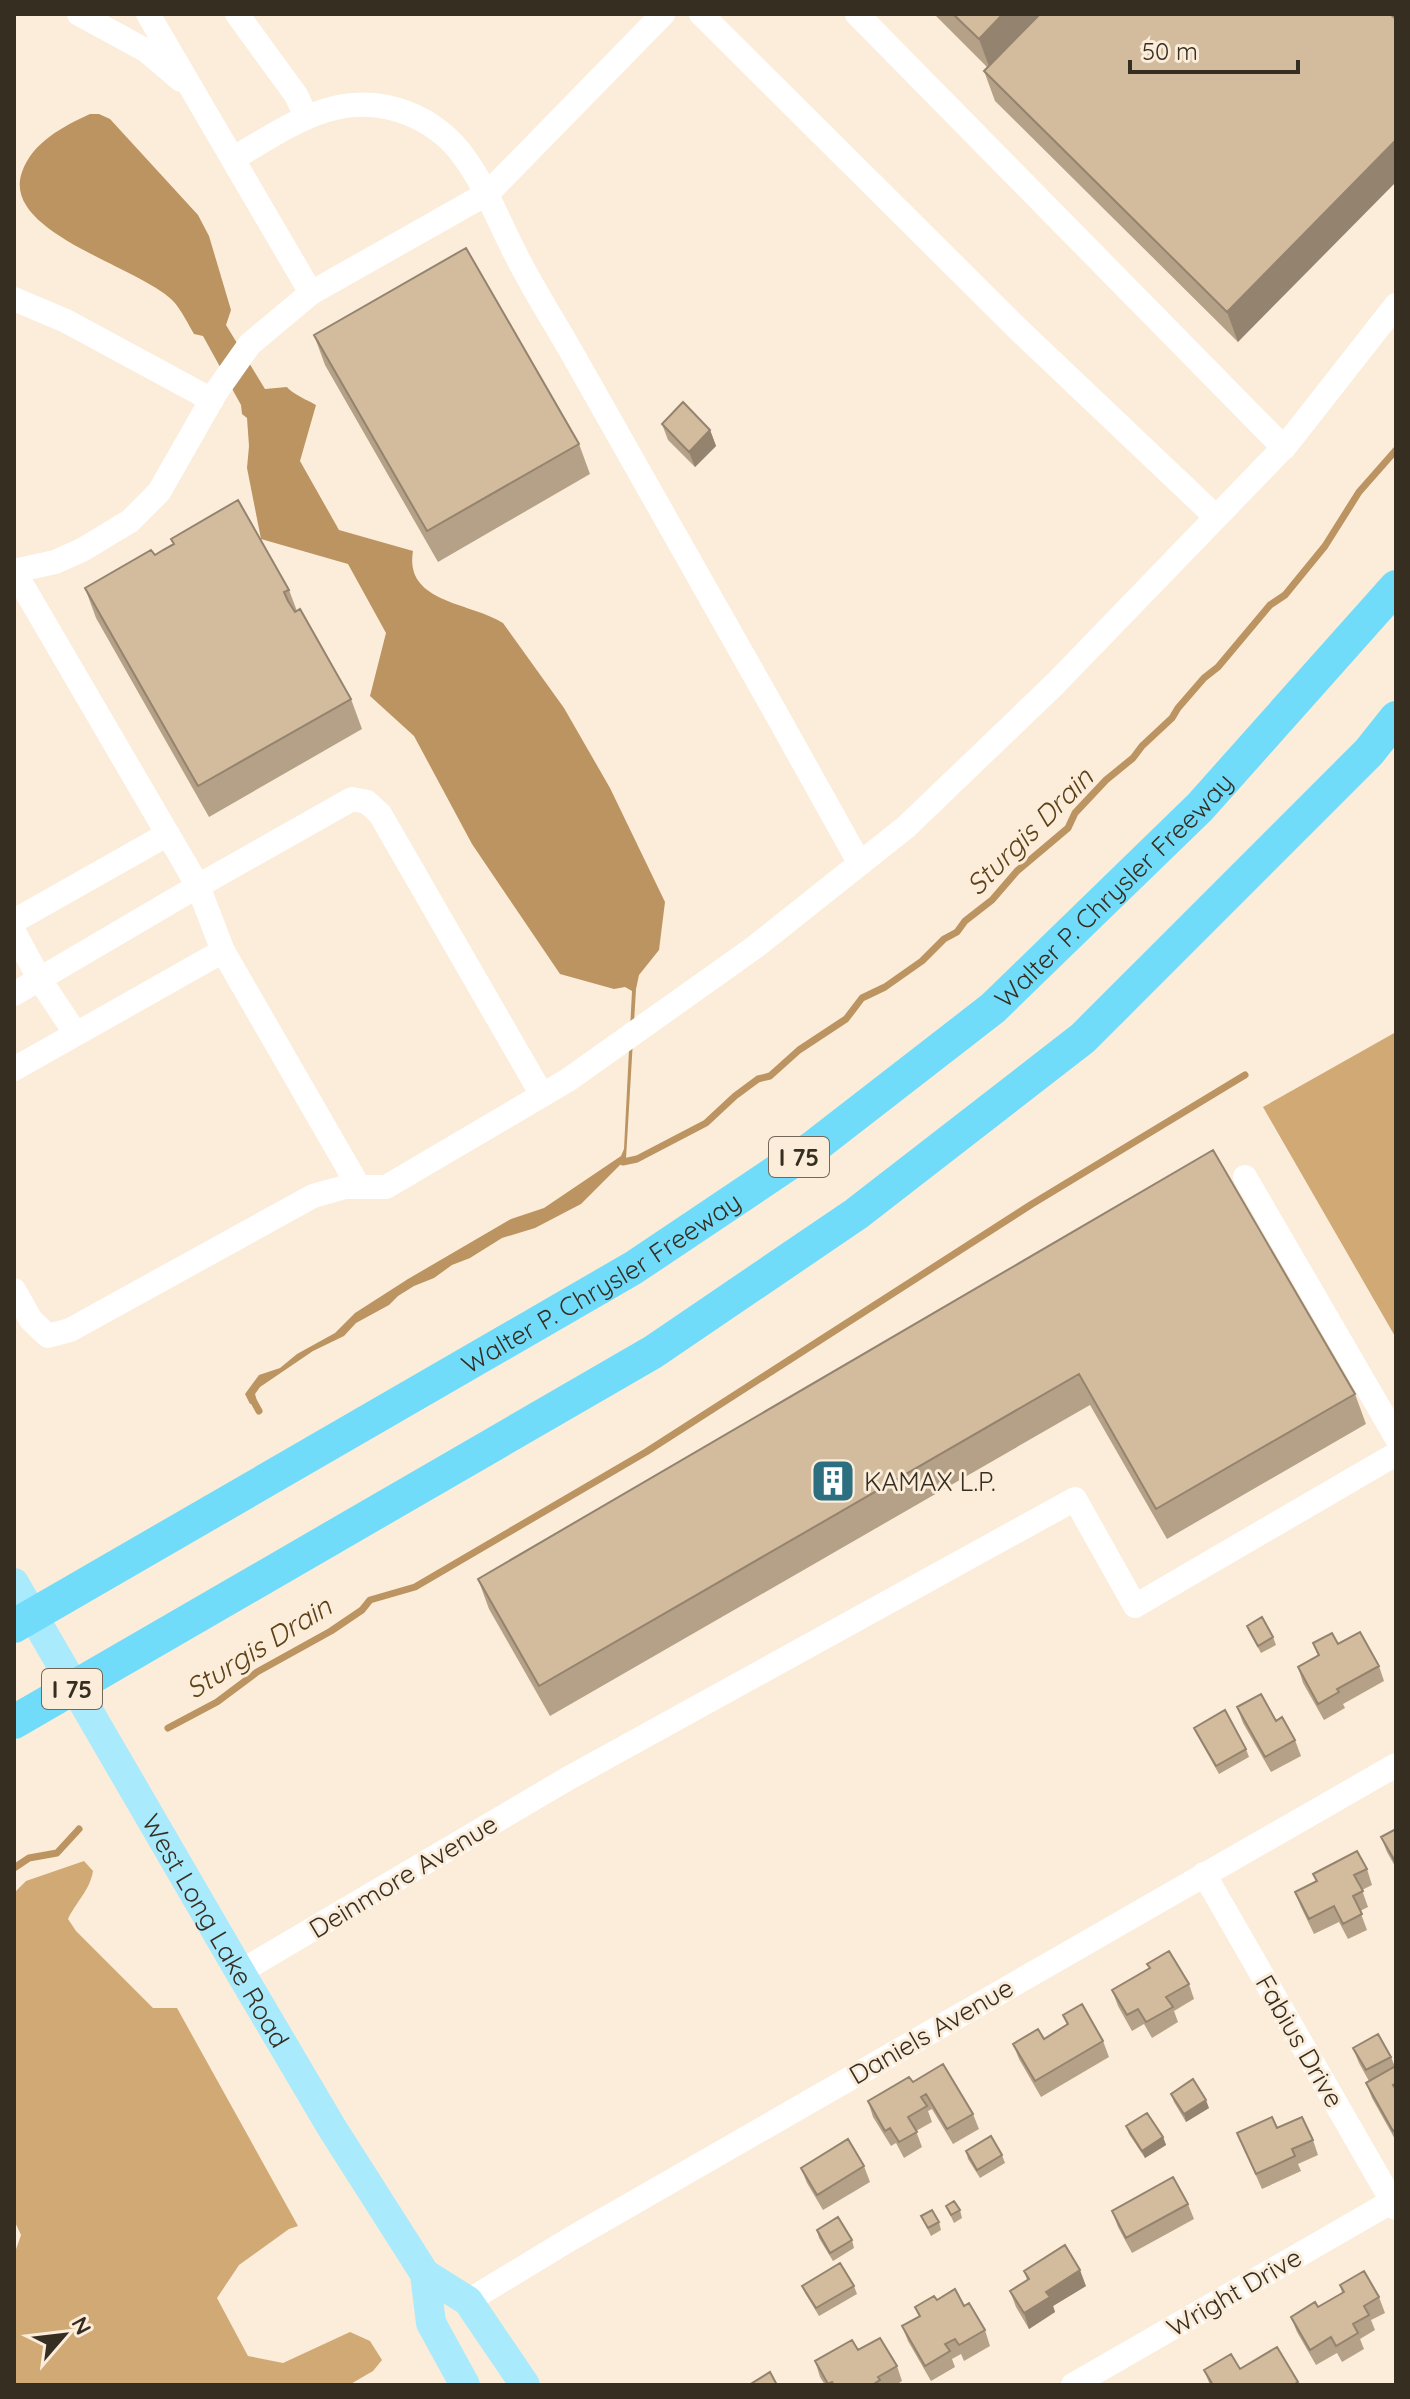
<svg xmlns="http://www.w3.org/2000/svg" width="1410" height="2399" viewBox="0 0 1410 2399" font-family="Quicksand,sans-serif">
	<rect width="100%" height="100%" fill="#fbedda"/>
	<path fill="#d0a975" d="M1396 1032V1338L1263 1107Z
		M84 1861 93 1871C90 1890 76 1902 68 1919L76 1931 153 2008H177L298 2226 289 2229 239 2265 217 2298 248 2356 283 2363 350 2332 370 2341 382 2360 373 2371 349 2385H14V2255L21 2235 14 2220V1893L26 1881Z"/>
	<path fill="#bb9461" d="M90 114H99L110 119 198 215 209 236 231 310 226 325 265 389 287 387C291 393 309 401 316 405L300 461 339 530 413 551C404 603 470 602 503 623L564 708 610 788 665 902 659 950 639 975 636 989 626 1159 581 1204 535 1228 502 1238 470 1258 452 1265 434 1278 414 1286 398 1296 389 1305 356 1323 344 1336 313 1351 260 1387 255 1394 257 1401 250 1404 245 1394 259 1375 280 1368 297 1354 335 1333 355 1313 408 1279 511 1219 544 1208 621 1156 624 1149 632 991 625 987 614 989 560 974 472 844 414 736 370 696 386 633 348 564 261 539 247 468 249 446 247 418 242 414 241 405 203 336 194 334C188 324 182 311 174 302 142 267 0 233 22 172 33 142 62 127 90 114Z"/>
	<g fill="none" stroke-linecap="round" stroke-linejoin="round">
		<path stroke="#bb9461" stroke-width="7" d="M623 1162 637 1159 706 1123 735 1096 758 1079 770 1076 799 1050 846 1019 862 998 885 987 922 961 944 939 957 932 965 921 992 900 1017 871 1068 828 1075 813 1106 780 1133 758 1142 746 1172 718 1178 708 1204 678 1218 667 1270 605 1285 595 1325 546 1359 492 1396 450
			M254 1402 259 1411
			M168 1728 217 1702 257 1672 331 1631 362 1610 370 1600 415 1587 646 1452 1032 1204 1245 1075
			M14 1868 29 1858 57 1853 79 1829"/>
		<path stroke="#fff" stroke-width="24" d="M79 14 147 51 181 80
			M148 14 311 293
			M237 14 296 95 306 116
			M701 14 1020 331 1216 517
			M857 14 1284 448
			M234 158C289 126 340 87 407 113 429 121 451 138 464 157 486 187 498 220 515 253 532 287 553 320 572 353 669 522 765 693 860 864
			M14 299 66 321 212 400
			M14 571 55 562 82 550 130 521 159 492 216 392 250 344 311 293 488 193 663 14
			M14 571 198 886 14 994
			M14 921 168 834
			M14 932 40 980 76 1034
			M223 951 198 886 352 799 367 802 380 814 542 1095
			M14 1069 223 951 359 1187
			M1245 1177 1396 1437
			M14 1290 31 1320 48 1336 70 1330 313 1196 345 1187H386L568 1080 755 947 906 827 1055 684 1287 444 1396 305
			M1204 1874 1396 2208
			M240 1972 567 1779 1075 1499 1135 1606 1396 1454
			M468 2301 572 2238 1396 1765
			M1073 2385 1396 2199"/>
		<g stroke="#a9eafc" stroke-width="30">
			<path id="s1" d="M14 1583 240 1972 332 2128 425 2274 431 2323 465 2385"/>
			<path d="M425 2274 468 2301 525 2385"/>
		</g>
		<g stroke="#70dcfa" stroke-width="34">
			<path id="s2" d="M14 1626 633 1268 815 1146 993 1008 1200 807 1396 587"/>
			<path d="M14 1722 653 1352 856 1214 1083 1038 1369 752 1396 718"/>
		</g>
	</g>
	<path fill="#b5a187" d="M934 14H1390L1238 342 995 101 984 71 987 67Z
		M314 335 579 444 590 474 438 562 325 365Z
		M662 424 710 430 716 446 695 467 668 440Z
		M171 539 289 590 297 611 351 699 362 729 209 817 96 618 85 588 155 555 173 544Z
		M1213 1150 1355 1394 1366 1424 1167 1539 1090 1405 550 1716 489 1609 478 1579Z
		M1247 1626 1273 1637 1276 1645 1261 1653 1250 1633Z
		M1313 1643 1338 1644 1379 1666 1384 1681 1343 1704 1345 1708 1324 1720 1303 1683 1298 1667 1318 1656Z
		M1237 1707 1276 1721 1295 1740 1301 1756 1271 1772 1243 1723Z
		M1194 1728 1246 1749 1249 1757 1219 1774 1197 1735Z
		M1396 1829V1868L1387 1852 1381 1837Z
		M1367 1869 1372 1885 1362 1890 1368 1907 1360 1911 1367 1930 1348 1939 1339 1922 1314 1934 1301 1907 1295 1892 1316 1881 1313 1874Z
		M1147 1964 1189 1984 1194 1999 1174 2011 1178 2022 1152 2038 1144 2024 1132 2031 1118 2006 1112 1990 1149 1968Z
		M1063 2015 1103 2041 1109 2057 1041 2097 1019 2059 1013 2044 1044 2039 1067 2025Z
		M1353 2048 1391 2057 1396 2069V2141L1372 2098 1366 2083 1369 2081 1359 2063Z
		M913 2082 973 2114 979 2129 953 2144 932 2109 928 2111 932 2122 916 2131 922 2147 904 2158 896 2143 891 2146 873 2117 868 2101Z
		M1171 2094 1209 2108 1186 2122 1174 2102Z
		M1126 2126 1163 2137 1166 2145 1145 2158 1129 2134Z
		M1277 2128 1313 2140 1318 2155 1298 2164 1301 2171 1262 2189 1237 2133Z
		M966 2151 1002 2155 1005 2163 980 2178 968 2159Z
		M864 2166 870 2182 823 2210 807 2183 801 2168Z
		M1188 2204 1194 2219 1132 2253 1118 2227 1112 2211Z
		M946 2206 960 2210 962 2218 954 2223Z
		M921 2216 939 2222 941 2230 931 2236Z
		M817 2230 852 2240 854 2248 833 2261 819 2238Z
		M1024 2271 1086 2286 1053 2306 1055 2312 1029 2329 1016 2307 1010 2291 1027 2280Z
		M1340 2285 1379 2297 1385 2313 1371 2320 1375 2330 1360 2339 1364 2349 1342 2362 1337 2353 1316 2365 1297 2332 1291 2317 1318 2307 1342 2293Z
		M802 2286H854L857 2294 819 2316 805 2293Z
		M937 2300 964 2306 985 2330 990 2346 964 2361 961 2354 952 2359 955 2367 931 2381 908 2341 902 2326 919 2316 915 2307Z
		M858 2350 897 2366 902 2381 896 2385H825L820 2377 815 2361Z
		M1240 2369 1298 2382 1299 2385H1210L1204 2370Z"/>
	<path fill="#94836e" d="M1003 14H1044L990 69 979 39Z
		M1396 140V182L1238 342 1227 312Z
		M710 430 716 446 695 467 689 452Z
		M1206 2100 1209 2108 1186 2122 1184 2114Z
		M1163 2137 1166 2145 1145 2158 1142 2151Z
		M1080 2270 1086 2286 1053 2306 1055 2312 1029 2329 1024 2313 1046 2292Z"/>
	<path fill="#d3bb9d" stroke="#94836e" stroke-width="2" d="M953 14H1003L979 39Z
		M1040 14H1390L1396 19V140L1227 312 984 71Z
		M466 248 579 444 427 531 314 335Z
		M683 402 710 430 689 452 662 424Z
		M238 500 289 590 284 592 288 601 295 612 300 609 351 699 198 786 85 588 151 550 155 555 163 550 174 544 171 539Z
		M1213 1150 1355 1394 1156 1509 1079 1374 539 1686 478 1579Z
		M1262 1617 1273 1637 1258 1646 1247 1626Z
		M1360 1632 1379 1666 1337 1689 1339 1692 1318 1704 1298 1667 1319 1655 1313 1643 1332 1633 1338 1644Z
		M1261 1694 1276 1721 1282 1717 1295 1740 1265 1757 1237 1707Z
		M1225 1710 1246 1749 1216 1766 1194 1728Z
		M1396 1829V1863L1381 1837Z
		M1357 1851 1367 1869 1354 1875 1363 1891 1353 1896 1362 1914 1343 1924 1334 1906 1309 1919 1295 1892 1317 1881 1313 1874Z
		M1169 1951 1189 1984 1166 1997 1173 2007 1146 2022 1138 2009 1127 2015 1112 1990 1150 1968 1147 1964Z
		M1082 2004 1103 2041 1035 2081 1013 2044 1038 2029 1044 2039 1068 2024 1063 2015Z
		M1378 2034 1391 2057 1366 2070 1353 2048Z
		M943 2064 973 2114 947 2129 926 2094 921 2097 927 2106 908 2117 917 2132 899 2142 890 2128 885 2131 868 2101 909 2077 913 2082Z
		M1394 2067 1396 2069V2083L1393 2085 1396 2089V2129L1393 2131 1366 2083Z
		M1193 2079 1206 2100 1184 2114 1171 2094Z
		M1147 2113 1163 2137 1142 2151 1126 2126Z
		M1272 2117 1277 2128 1302 2117 1313 2140 1292 2149 1295 2156 1256 2174 1237 2133Z
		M991 2136 1002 2155 977 2170 966 2151Z
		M848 2139 864 2166 817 2195 801 2168Z
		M1173 2177 1188 2204 1126 2238 1112 2211Z
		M954 2201 960 2210 951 2215 946 2206Z
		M932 2210 939 2222 928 2228 921 2216Z
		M838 2217 852 2240 830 2253 817 2230Z
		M1065 2245 1080 2270 1046 2292 1050 2297 1024 2313 1010 2291 1029 2279 1024 2271Z
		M840 2263 854 2286 816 2308 802 2286Z
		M1364 2271 1379 2297 1364 2306 1369 2315 1353 2324 1358 2333 1336 2346 1331 2337 1310 2350 1291 2317 1315 2302 1318 2307 1344 2292 1340 2285Z
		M955 2289 964 2306 969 2303 985 2330 959 2345 955 2339 945 2344 950 2351 925 2366 902 2326 920 2316 915 2307 934 2296 937 2300Z
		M880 2338 897 2366 878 2377 880 2380 872 2385H834L832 2382 828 2384 815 2361 852 2340 858 2350Z
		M1277 2347 1298 2382 1293 2385H1213L1204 2370 1231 2354 1240 2369Z
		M770 2372 777 2385H749Z"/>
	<defs>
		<g id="building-square" transform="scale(2.3)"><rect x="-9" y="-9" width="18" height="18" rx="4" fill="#2c6f81" stroke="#fbedda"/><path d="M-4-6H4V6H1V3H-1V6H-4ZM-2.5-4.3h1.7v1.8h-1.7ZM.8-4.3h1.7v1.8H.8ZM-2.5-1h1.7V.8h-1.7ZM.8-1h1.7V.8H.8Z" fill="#fff"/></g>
	</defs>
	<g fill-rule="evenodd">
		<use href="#building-square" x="833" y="1481"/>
	</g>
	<g text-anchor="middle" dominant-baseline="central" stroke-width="6" stroke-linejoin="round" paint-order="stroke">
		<g fill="#fbedda" stroke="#726759" stroke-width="2">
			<rect x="769" y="1137" width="60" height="40" rx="6"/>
			<rect x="42" y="1669" width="60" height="40" rx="6"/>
		</g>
		<g font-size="24" font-weight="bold" fill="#372e22">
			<text x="799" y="1157">I 75</text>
			<text x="72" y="1689">I 75</text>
		</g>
		<g font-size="26" fill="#372e22" stroke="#fbedda">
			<text stroke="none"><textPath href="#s2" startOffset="1328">Walter P. Chrysler Freeway</textPath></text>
			<text stroke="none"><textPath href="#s2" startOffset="680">Walter P. Chrysler Freeway</textPath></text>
			<text transform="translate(403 1876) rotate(-31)">Deinmore Avenue</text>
			<text stroke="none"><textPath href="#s1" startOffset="402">West Long Lake Road</textPath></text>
			<text transform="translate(931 2031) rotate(-30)">Daniels Avenue</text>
			<text transform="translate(1300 2041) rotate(60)">Fabius Drive</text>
			<text transform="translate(1234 2292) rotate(-30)">Wright Drive</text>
		</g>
		<g font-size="26" fill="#372e22" stroke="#fbedda" text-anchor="start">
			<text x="864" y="1481">KAMAX L.P.</text>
		</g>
		<g font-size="28" font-style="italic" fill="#5d4119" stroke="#fbedda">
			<text transform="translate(1029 831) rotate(-45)">Sturgis Drain</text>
			<text transform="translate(258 1647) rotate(-32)">Sturgis Drain</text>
		</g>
	</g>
	<rect width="1410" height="2399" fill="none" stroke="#372e22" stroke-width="32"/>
	<g transform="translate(64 2335) rotate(62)" stroke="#fbedda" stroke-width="6" paint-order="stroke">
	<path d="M0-6L14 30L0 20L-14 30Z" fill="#372e22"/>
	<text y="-12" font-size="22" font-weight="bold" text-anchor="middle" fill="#372e22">N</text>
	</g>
	<path d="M1130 60v12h168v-12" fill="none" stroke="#372e22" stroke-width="4"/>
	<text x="1142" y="60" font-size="24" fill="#372e22" stroke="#fbedda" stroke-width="6" paint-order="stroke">50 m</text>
</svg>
